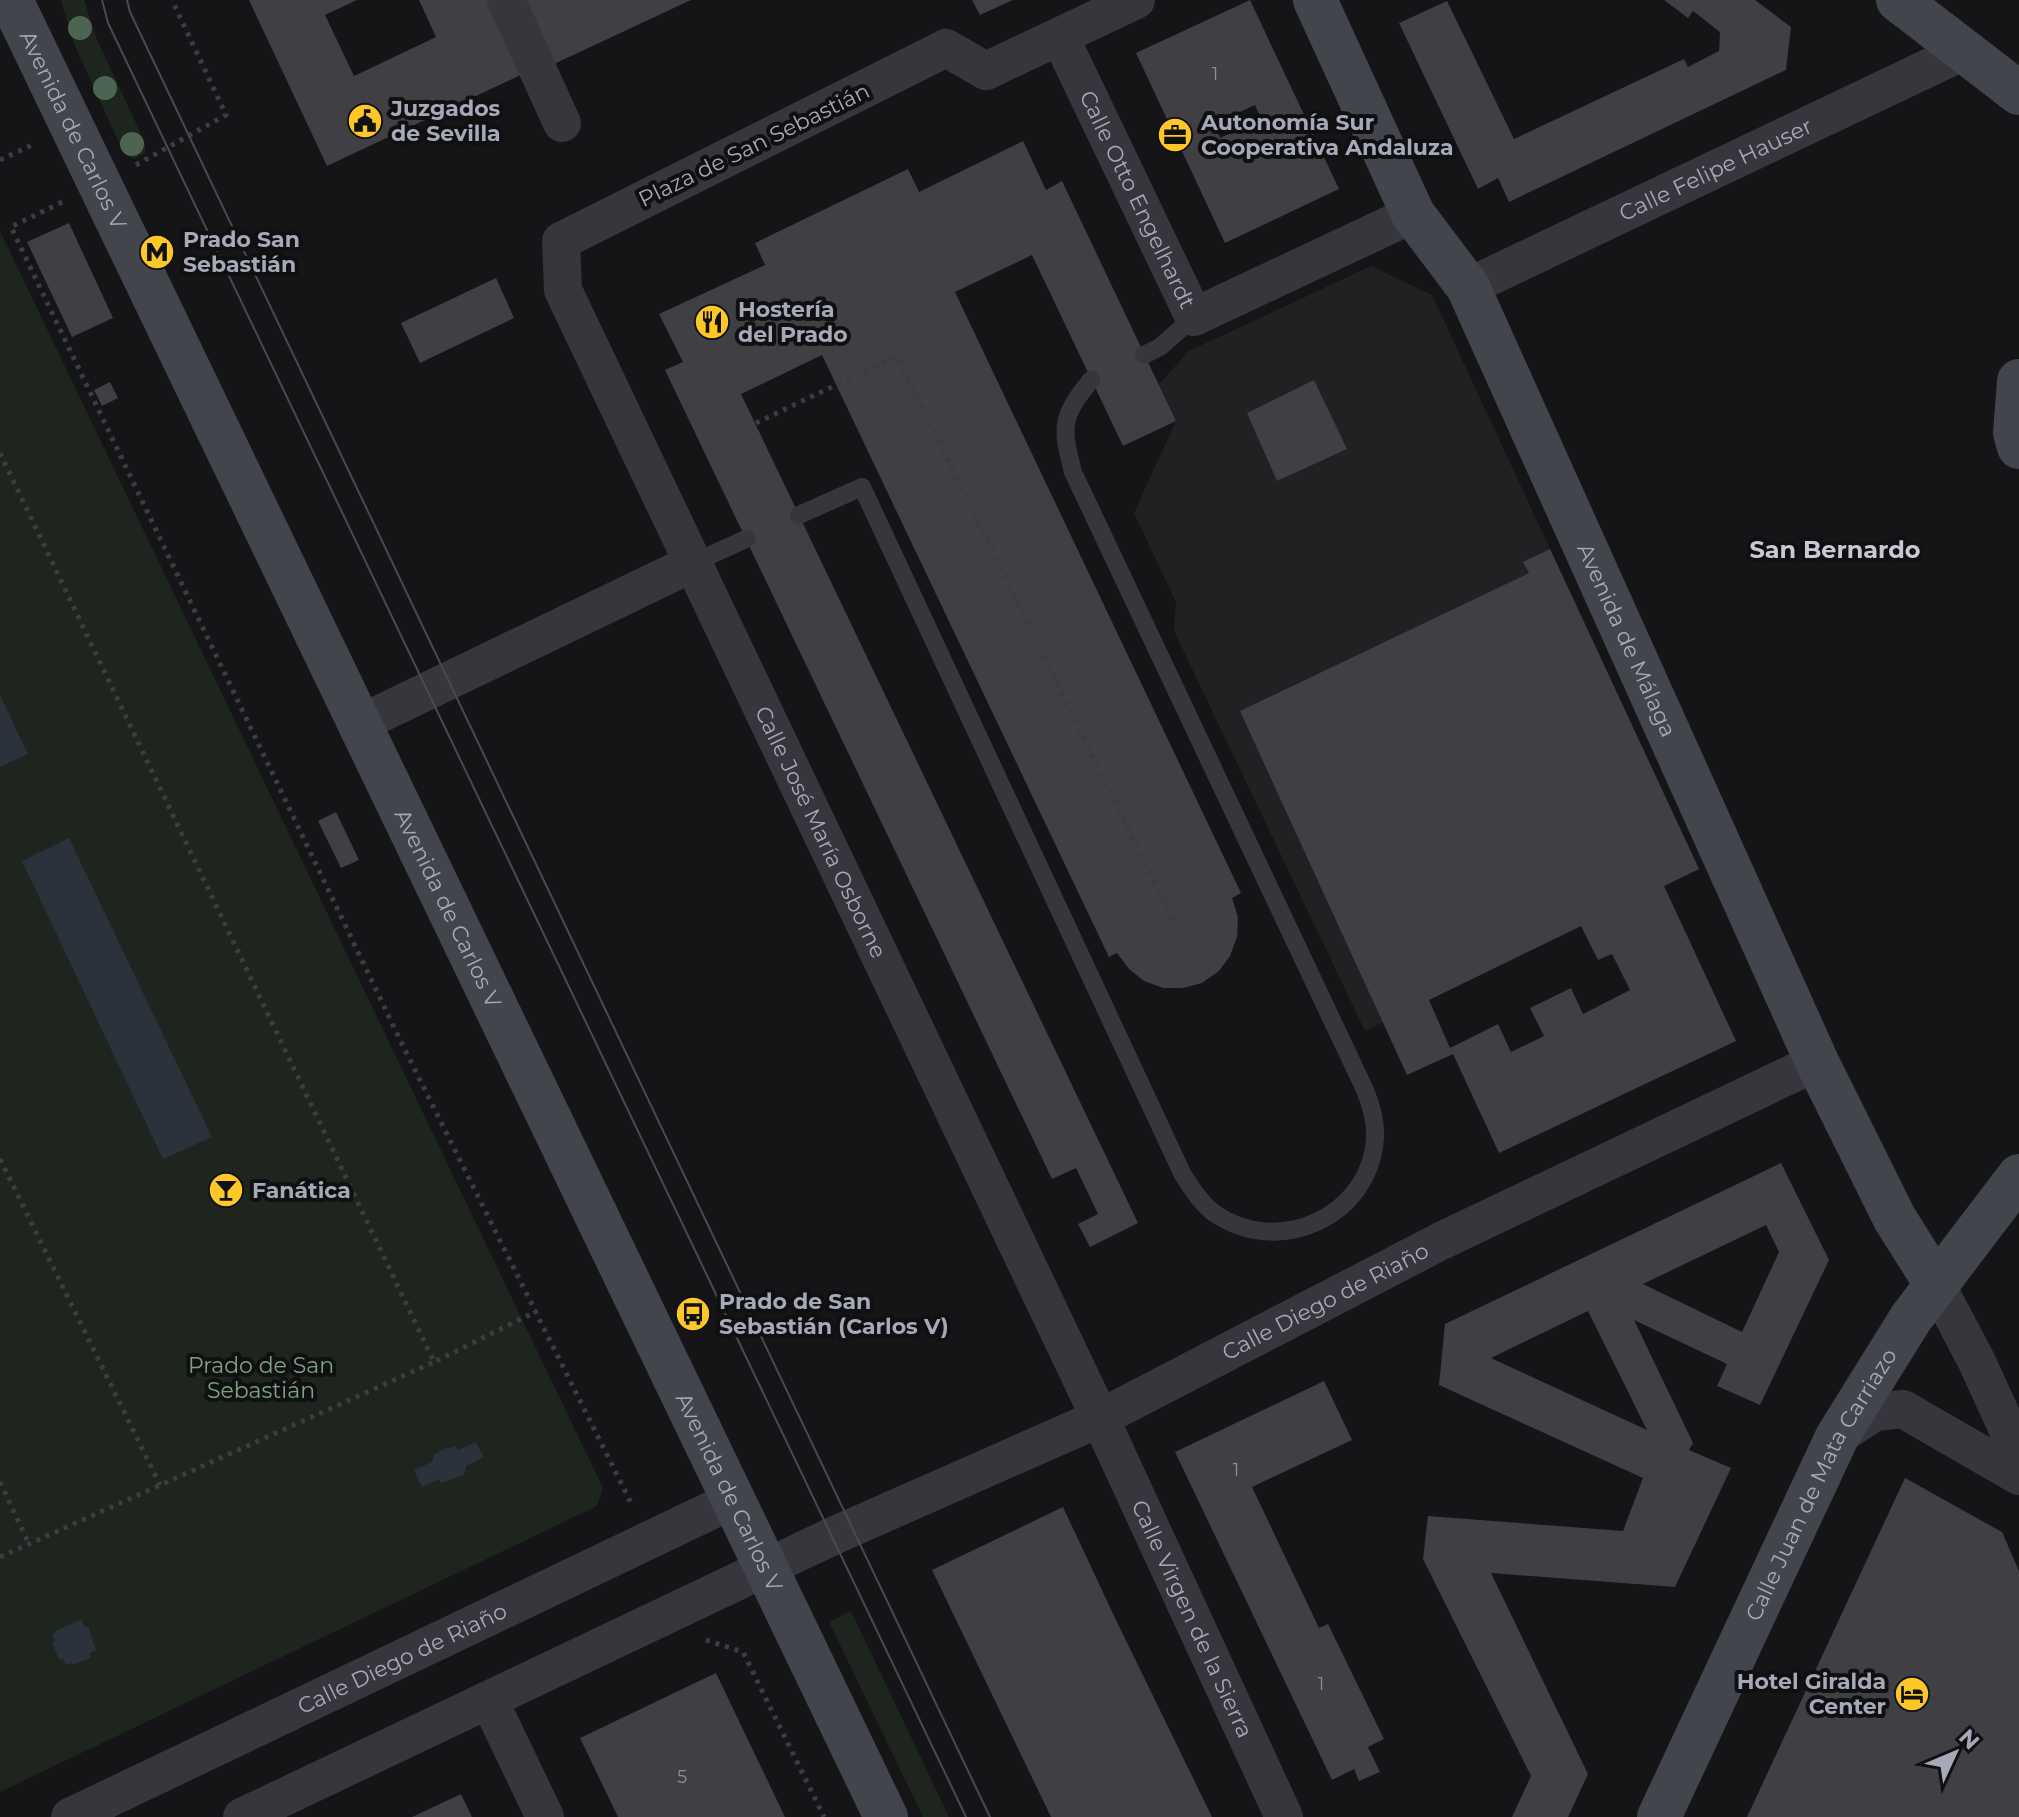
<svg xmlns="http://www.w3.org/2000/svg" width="2019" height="1817" viewBox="0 0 2019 1817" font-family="Montserrat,sans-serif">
	<rect width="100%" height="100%" fill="#151517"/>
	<path fill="#212124" d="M1371 266 1432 295 1699 869 1365 1031 1174 631 1176 602 1134 513 1176 421 1158 385 1189 351Z"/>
	<path fill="#1d251e" d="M61 0H84L96 37 145 143V153L134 159 124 154 74 44Z
		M0 231 603 1488 597 1506 0 1792Z
		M851 1611 949 1817H923L829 1622Z"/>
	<path fill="#2a323b" d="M0 695 28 754 0 767Z
		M69 838 212 1137 163 1159 22 861Z
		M476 1442 484 1457 466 1466 464 1475 441 1483 439 1479 422 1487 414 1470 432 1462 434 1454 449 1447 450 1449 455 1446 458 1450Z
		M81 1620 85 1627 88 1626 96 1650 90 1653 91 1658 72 1665 71 1663 66 1665 63 1659 59 1660 52 1643 55 1642 52 1635 57 1630Z"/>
	<path fill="#3f3f44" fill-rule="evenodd" d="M249 0H357L325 15 354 76 436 37 419 0H488L523 74 327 166Z
		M524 0H691L554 64Z
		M972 0H1013L980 15Z
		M1250 0 1339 189 1225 243 1136 53ZM1255 105 1261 119 1220 138 1214 124Z
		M1664 0H1755L1791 27 1786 70 1509 202 1498 178 1478 189 1399 23 1447 1 1514 139 1684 59 1688 67 1719 51 1720 32 1693 11 1688 18Z
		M1023 141 1046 190 1062 181 1176 421 1123 446 1032 255 955 292 1241 893 1232 898 1238 917 1237 937 1230 956 1219 971 1202 983 1183 988H1163L1144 981 1129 969 1117 953 1109 957 822 355 741 394 1138 1223 1090 1247 1078 1224 1098 1214 1076 1168 1052 1179 665 370 683 362 659 314 765 265 755 243 908 169 919 192Z
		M69 223 113 318 72 337 27 242Z
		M496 278 514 318 420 363 401 323Z
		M1314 380 1347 449 1277 481 1247 413Z
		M110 382 118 398 102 406 94 390Z
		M1550 549 1699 869 1664 886 1736 1041 1499 1153 1453 1054 1407 1075 1240 711 1529 573 1523 562ZM1581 926 1598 960 1612 954 1630 990 1583 1014 1571 988 1530 1008 1544 1036 1511 1052 1498 1024 1450 1048 1429 1000Z
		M336 812 359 860 341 868 318 821Z
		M1781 1163 1829 1260 1760 1405 1717 1386 1727 1364 1634 1320 1693 1443 1689 1450 1731 1468 1675 1587 1491 1573 1588 1774 1568 1817H1512L1531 1776 1423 1559 1428 1516 1623 1531 1643 1478 1439 1385 1445 1324ZM1766 1225 1779 1252 1742 1332 1643 1284ZM1588 1311 1647 1430 1491 1358Z
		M1324 1381 1352 1440 1252 1487 1319 1628 1328 1624 1384 1739 1368 1747 1380 1772 1359 1781 1354 1769 1332 1780 1175 1452Z
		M1905 1478 2002 1532 2019 1571V1817H1747Z
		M1063 1507 1116 1620 1212 1817H1051L932 1570Z
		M716 1673 785 1817H618L580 1738Z
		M461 1794 472 1817H412Z"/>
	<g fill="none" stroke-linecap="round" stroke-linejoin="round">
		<path stroke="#3b3d43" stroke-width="5" stroke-dasharray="4 6" stroke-linecap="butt" d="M0 160 34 144
			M136 165 226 115 172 0
			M62 202 11 227 403 1046 632 1505
			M756 423 897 356 1175 925
			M0 453 434 1362 537 1311
			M0 1159 160 1485
			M0 1482 29 1544
			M0 1557 434 1362
			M706 1640 743 1652 824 1817"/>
		<path stroke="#36363c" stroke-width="18" d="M1144 355 1160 347 1194 317
			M799 515 862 487 1183 1175C1192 1189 1201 1203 1214 1213 1278 1258 1370 1217 1375 1138 1376 1121 1371 1106 1365 1090L1073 472C1061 426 1061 417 1091 380
			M693 563 746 539"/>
		<g stroke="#36363c" stroke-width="38">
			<path d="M506 0 562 123"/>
			<path id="s1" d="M1136 0 986 71 946 48 561 241 563 290 1100 1418 1284 1817"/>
			<path id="s2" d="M1060 37 1194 317 1413 214"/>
			<path id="s3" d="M1468 287 1964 51"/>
			<path d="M359 724 693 563"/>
			<path d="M1936 1284 1977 1362 2019 1454"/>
			<path d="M1837 1437 1875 1412 1903 1409 2019 1476"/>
			<path d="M489 1700 545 1817"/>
			<path id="s4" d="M70 1817 733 1500"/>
			<path id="s5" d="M242 1817 833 1536 1100 1418 1441 1241 1817 1062"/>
		</g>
		<g stroke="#43454c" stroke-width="44">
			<path id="s6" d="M11 0 886 1817"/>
			<path id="s7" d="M1315 0 1413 214 1468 287 1817 1062 1895 1219 1936 1284"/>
			<path d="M1898 0 2019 93"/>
			<path d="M2019 381 2015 433 2019 447"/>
			<path id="s8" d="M1659 1817 1837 1437 1911 1318 2019 1176"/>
		</g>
		<path stroke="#484a51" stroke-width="2" d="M102 0 108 23 966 1817
			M127 0 130 12 990 1817"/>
	</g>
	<g fill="#4e6452">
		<circle cx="80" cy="28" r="12"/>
		<circle cx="105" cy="88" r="12"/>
		<circle cx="132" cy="144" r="12"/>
	</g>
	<defs>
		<g id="civic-disc" transform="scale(1.8)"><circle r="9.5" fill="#fdc827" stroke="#101012"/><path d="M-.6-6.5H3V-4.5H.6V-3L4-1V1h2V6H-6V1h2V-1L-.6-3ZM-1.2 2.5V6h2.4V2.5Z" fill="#111"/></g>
		<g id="office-disc" transform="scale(1.8)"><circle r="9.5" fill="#fdc827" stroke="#101012"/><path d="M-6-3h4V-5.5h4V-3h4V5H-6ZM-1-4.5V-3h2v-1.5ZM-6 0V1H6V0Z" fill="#111"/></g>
		<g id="metro-disc" transform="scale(1.8)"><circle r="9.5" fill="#fdc827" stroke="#101012"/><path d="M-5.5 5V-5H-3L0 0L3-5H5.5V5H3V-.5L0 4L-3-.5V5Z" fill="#111"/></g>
		<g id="restaurant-disc" transform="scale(1.8)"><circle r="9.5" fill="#fdc827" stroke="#101012"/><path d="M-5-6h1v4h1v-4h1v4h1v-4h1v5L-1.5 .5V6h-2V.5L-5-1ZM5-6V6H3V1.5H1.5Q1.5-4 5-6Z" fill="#111"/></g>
		<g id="bar-disc" transform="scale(1.8)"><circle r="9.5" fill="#fdc827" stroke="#101012"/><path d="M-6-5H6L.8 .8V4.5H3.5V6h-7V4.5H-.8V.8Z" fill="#111"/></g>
		<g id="bus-disc" transform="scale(1.8)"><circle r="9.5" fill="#fdc827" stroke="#101012"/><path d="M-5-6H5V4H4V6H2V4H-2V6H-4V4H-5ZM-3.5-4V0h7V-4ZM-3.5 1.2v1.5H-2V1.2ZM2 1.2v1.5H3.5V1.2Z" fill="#111"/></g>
		<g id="hotel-disc" transform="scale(1.8)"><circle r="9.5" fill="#fdc827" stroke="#101012"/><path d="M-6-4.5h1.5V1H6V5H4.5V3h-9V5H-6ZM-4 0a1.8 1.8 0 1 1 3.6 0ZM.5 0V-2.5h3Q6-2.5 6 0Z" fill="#111"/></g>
	</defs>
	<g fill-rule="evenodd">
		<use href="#civic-disc" x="365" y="121"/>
		<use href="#office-disc" x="1175" y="135"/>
		<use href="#metro-disc" x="157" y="252"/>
		<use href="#restaurant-disc" x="712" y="322"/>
		<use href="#bar-disc" x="226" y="1190"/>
		<use href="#bus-disc" x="693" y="1314"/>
		<use href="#hotel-disc" x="1912" y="1694"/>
	</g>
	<g text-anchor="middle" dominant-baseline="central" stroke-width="8" stroke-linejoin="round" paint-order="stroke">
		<g font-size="18" fill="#8c8f9b">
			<text x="1215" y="74">1</text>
			<text x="1236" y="1470">1</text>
			<text x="1321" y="1684">1</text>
			<text x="682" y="1777">5</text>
		</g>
		<g font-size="22" font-weight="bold" fill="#a6aab8" stroke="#101012" text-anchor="start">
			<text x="391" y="108">Juzgados<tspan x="391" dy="25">de Sevilla</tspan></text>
			<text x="1201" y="122">Autonomía Sur<tspan x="1201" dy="25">Cooperativa Andaluza</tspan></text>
			<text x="183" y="239">Prado San<tspan x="183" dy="25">Sebastián</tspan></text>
			<text x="738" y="309">Hostería<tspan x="738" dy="25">del Prado</tspan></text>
			<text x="252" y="1190">Fanática</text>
			<text x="719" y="1301">Prado de San<tspan x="719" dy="25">Sebastián (Carlos V)</tspan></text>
			<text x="1886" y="1681" text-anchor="end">Hotel Giralda<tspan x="1886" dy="25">Center</tspan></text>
		</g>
		<g font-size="22" fill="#a6aab8" stroke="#101012">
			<text stroke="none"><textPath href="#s6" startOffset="144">Avenida de Carlos V</textPath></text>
			<text transform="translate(754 145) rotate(-26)">Plaza de San Sebastián</text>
			<text stroke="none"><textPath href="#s3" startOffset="274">Calle Felipe Hauser</textPath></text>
			<text stroke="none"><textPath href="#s2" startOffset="180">Calle Otto Engelhardt</textPath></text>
			<text stroke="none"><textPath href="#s7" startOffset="714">Avenida de Málaga</textPath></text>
			<text stroke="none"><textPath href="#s1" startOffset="1292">Calle José María Osborne</textPath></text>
			<text stroke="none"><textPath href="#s6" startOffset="1008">Avenida de Carlos V</textPath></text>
			<text stroke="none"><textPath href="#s5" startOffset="1200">Calle Diego de Riaño</textPath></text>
			<text stroke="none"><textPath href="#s8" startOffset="370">Calle Juan de Mata Carriazo</textPath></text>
			<text stroke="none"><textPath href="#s6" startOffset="1656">Avenida de Carlos V</textPath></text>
			<text stroke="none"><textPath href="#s1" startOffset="2162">Calle Virgen de la Sierra</textPath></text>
			<text stroke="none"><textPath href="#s4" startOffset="368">Calle Diego de Riaño</textPath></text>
		</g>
		<g font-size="22" fill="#7ca482" stroke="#101012">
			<text x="261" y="1365">Prado de San<tspan x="261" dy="25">Sebastián</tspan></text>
		</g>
		<g font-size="24" font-weight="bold" fill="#c7c9d4" stroke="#101012">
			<text x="1835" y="549">San Bernardo</text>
		</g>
	</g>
	<g transform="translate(1955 1753) rotate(46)" stroke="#101012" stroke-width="6" paint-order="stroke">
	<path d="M0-6L14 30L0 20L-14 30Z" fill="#a6aab8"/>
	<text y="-12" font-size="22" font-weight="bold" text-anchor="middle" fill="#a6aab8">N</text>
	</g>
</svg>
